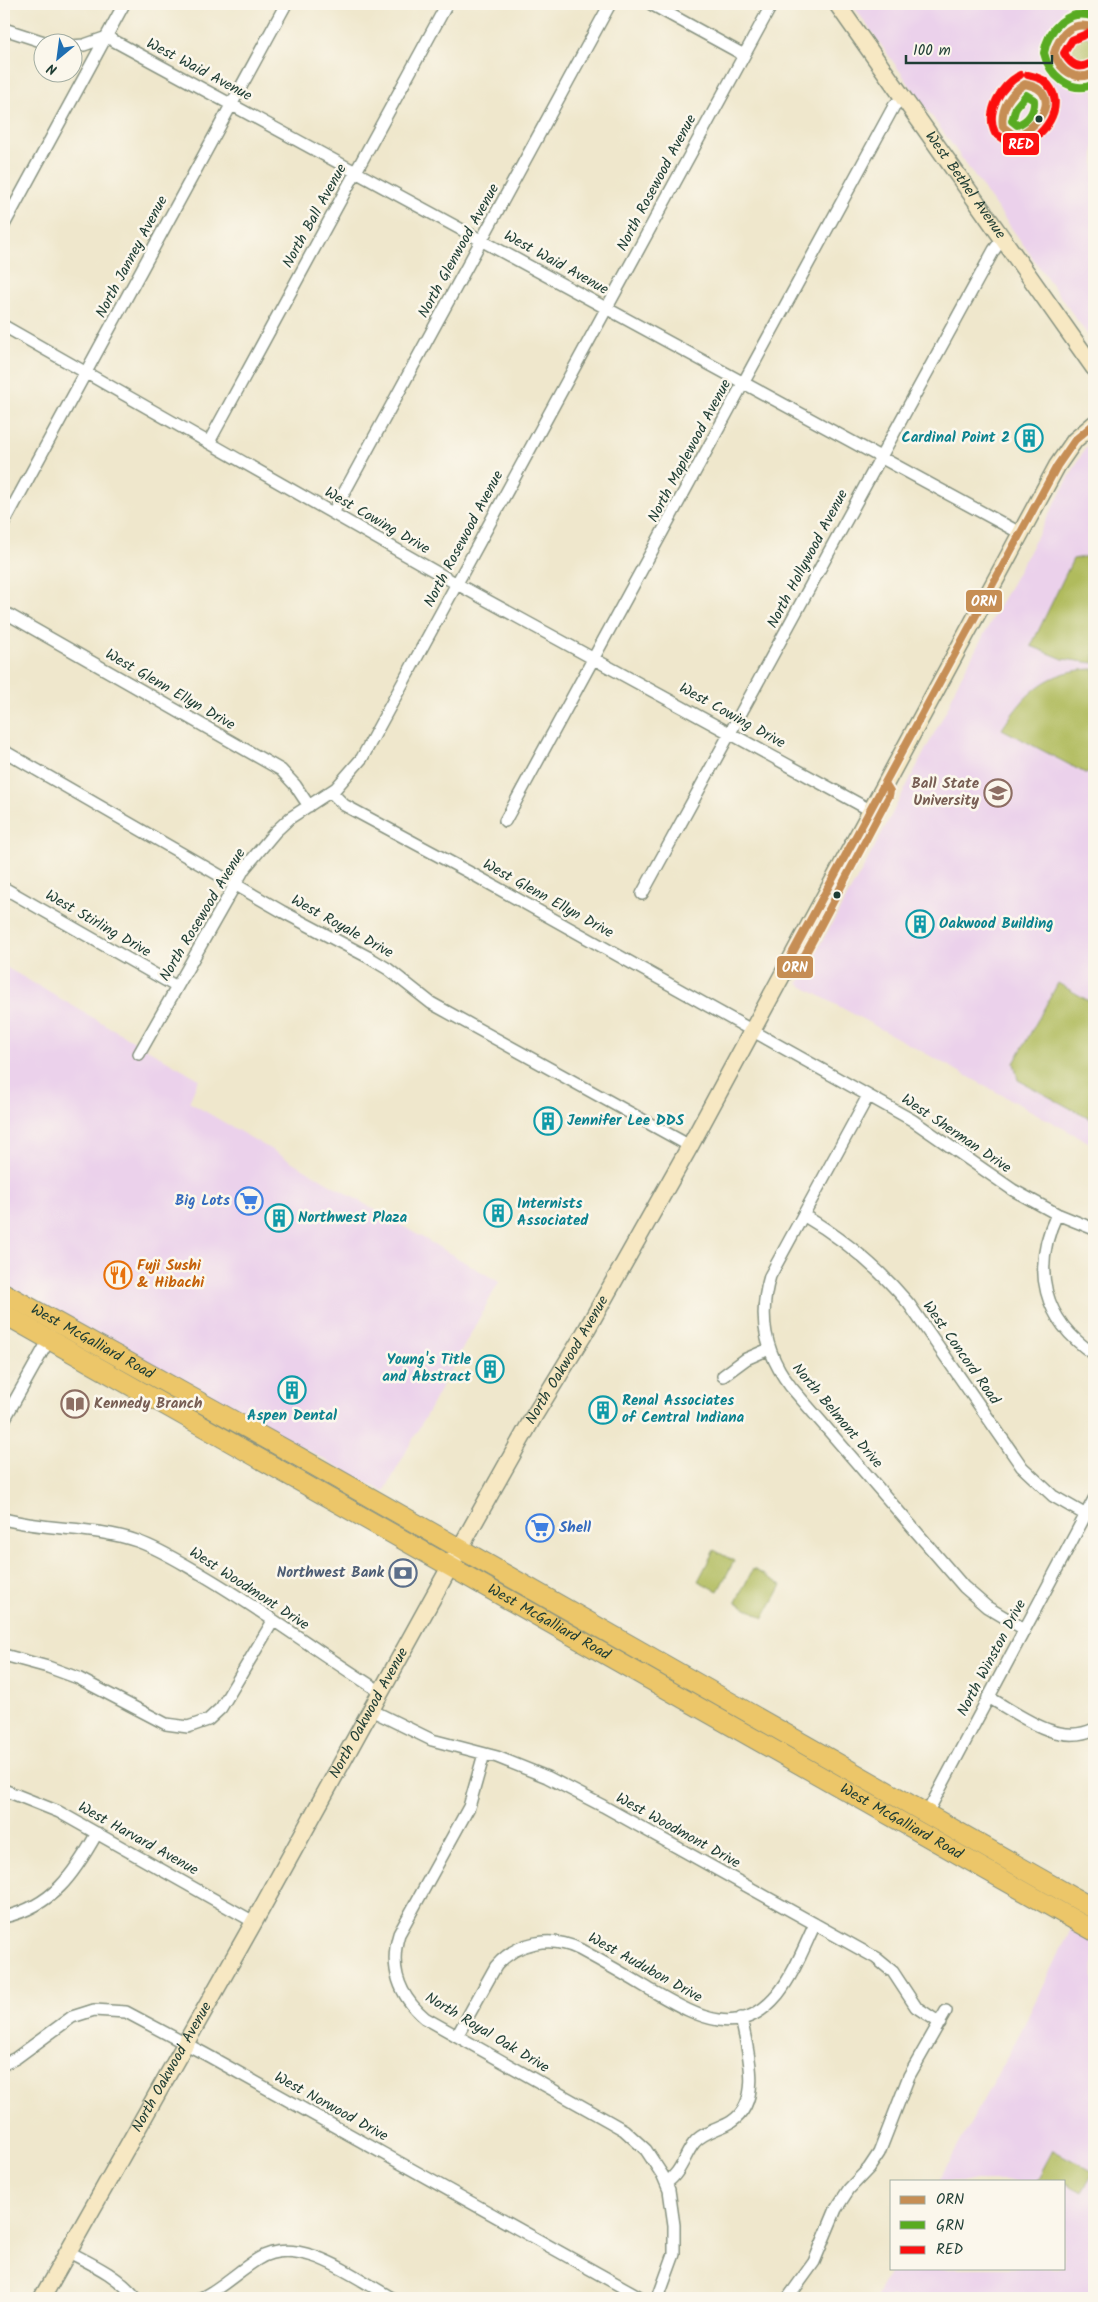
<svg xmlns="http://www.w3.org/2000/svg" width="1098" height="2302" viewBox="0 0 1098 2302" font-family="Kalam,sans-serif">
	<rect width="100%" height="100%" fill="#fbf7ec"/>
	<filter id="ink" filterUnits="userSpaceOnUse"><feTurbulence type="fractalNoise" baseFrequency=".02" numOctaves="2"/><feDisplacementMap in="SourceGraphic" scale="10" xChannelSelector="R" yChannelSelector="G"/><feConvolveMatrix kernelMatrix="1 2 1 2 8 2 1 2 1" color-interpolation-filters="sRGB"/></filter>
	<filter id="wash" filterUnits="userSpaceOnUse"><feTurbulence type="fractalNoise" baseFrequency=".0096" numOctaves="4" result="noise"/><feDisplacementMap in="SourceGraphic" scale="20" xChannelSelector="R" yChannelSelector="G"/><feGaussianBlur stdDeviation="1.12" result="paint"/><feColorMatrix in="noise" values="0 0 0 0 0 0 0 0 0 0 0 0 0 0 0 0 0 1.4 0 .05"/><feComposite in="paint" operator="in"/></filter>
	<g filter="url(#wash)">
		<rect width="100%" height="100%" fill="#efe7cc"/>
		<path fill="#ebd1eb" d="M852 4H1094V344Z
			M1094 442V1145L798 984 865 865 949 705 956 686 1085 448Z
			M4 966 199 1079 189 1102 499 1282 384 1492 4 1284Z
			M1094 1886V2298H876L892 2268H1064V2181H939L1022 2029 1058 1954Z"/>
		<path fill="#b0bb5d" stroke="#687c48" d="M1065 50a15 15 0 1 1 30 0a15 15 0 1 1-30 0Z
			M1094 555V663L1063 659 1031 646 1073 559Z
			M1094 669V771L1085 773 1002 729C1026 692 1048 670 1094 669Z
			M1058 983 1089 1001 1094 1009V1115L1092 1120 1018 1080 1014 1063Z
			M714 1550 734 1561 718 1591 698 1581Z
			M753 1569 782 1585 764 1618 736 1602Z
			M1053 2150 1094 2172 1082 2192 1066 2183 1064 2186V2181L1037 2180Z"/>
	</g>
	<g filter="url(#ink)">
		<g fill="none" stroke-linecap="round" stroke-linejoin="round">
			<g stroke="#879280" stroke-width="14">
				<path id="street" d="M651 4 744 55
					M4 29 44 42
					M72 46 84 45 107 37 1020 533
					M4 225 124 4
					M4 326 457 584 870 810
					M209 442 447 4
					M333 513 610 4
					M4 523 286 4
					M4 612 281 770 295 785 309 806
					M4 751 283 912 368 957 388 969 431 1003 690 1146
					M331 792 344 805 476 876 912 1120 1013 1190 1057 1214 1094 1229
					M505 821 894 106 903 97
					M4 888 177 987
					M642 894 994 250 1003 238
					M139 1054 244 869 275 832 290 818 336 788 362 758 772 4
					M868 1096 770 1276C758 1316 765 1354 791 1387L964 1587 987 1607 1024 1629
					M1057 1214C1031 1269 1043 1320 1094 1354
					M803 1215C844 1239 878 1267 909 1304L1022 1467 1053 1496 1086 1515
					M723 1376 746 1359 769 1349
					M4 1420 51 1336
					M4 1519C48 1531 94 1526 137 1541 160 1549 180 1562 201 1574 263 1610 320 1654 381 1692
					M4 1655 48 1667 78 1678 166 1724 188 1727 208 1720 221 1708 273 1621
					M988 1697C1019 1714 1058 1747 1094 1729
					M371 1710 432 1740 497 1757 547 1777 603 1806 876 1958 893 1972 916 2007 940 2023
					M484 1754 469 1807 399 1934C389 1967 399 1996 425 2018L610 2122 624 2130 646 2150 663 2176 669 2190 674 2225V2254L658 2298
					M4 1790 59 1812 254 1922
					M925 1817 1094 1499
					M4 1917C53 1906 74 1874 97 1833
					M457 2036 496 1966C517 1942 550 1935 579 1949 603 1962 626 1975 649 1989 692 2013 737 2044 778 1994 794 1974 804 1947 815 1924
					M4 2064 16 2058 72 2017 94 2010 126 2012 205 2054 642 2298
					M666 2183C681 2173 684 2156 694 2143 702 2132 720 2129 731 2122 764 2101 747 2049 741 2018
					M69 2252C94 2265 118 2276 136 2298
					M201 2298C222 2288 238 2271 258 2259 299 2233 355 2278 392 2298
					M788 2298 814 2262 836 2209 849 2189 869 2168 879 2153 909 2076 946 2011"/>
			</g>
			<g stroke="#879280" stroke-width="19">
				<g id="secondary">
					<path id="s1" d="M837 4 1094 368"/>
					<path d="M1094 28C1074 17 1058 33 1054 53 1058 70 1077 85 1094 73"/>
					<path id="s2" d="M42 2298 254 1922 474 1523 534 1416 583 1336 690 1146 1057 466 1075 440 1094 424"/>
				</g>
			</g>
			<g stroke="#879280" stroke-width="21">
				<g id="primary">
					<path id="s3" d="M4 1293 299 1457 1094 1909"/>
					<path id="s4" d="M4 1314 1094 1931"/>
				</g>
			</g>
			<use href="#street" stroke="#fff" stroke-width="11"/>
			<use href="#secondary" stroke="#f7e8c3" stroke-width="16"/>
			<use href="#primary" stroke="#ecc669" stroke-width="19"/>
			<g stroke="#fbf7ec" stroke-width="11">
				<path id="bus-1" d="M1094 28C1073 20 1060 33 1054 53 1060 71 1075 82 1094 73
					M1025 84C1028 85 1033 86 1037 88 1060 103 1032 132 1015 136L1003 127C1000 109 1010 93 1025 84Z
					M885 783 890 791 889 796 814 938 802 960 795 967 787 963 1057 466 1075 440 1094 424"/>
			</g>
			<g stroke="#fbf7ec" stroke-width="11">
				<path id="bus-2" d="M1094 17C1068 7 1048 29 1044 53 1049 75 1071 95 1094 84
					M1026 95 1034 100C1035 112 1028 121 1017 125L1012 121 1016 107Z"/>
			</g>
			<g stroke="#fbf7ec" stroke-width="11">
				<path id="bus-3" d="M1089 64C1078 70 1070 64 1064 53L1072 40 1089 33 1094 28
					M1020 75C1001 86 985 111 995 133L1014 146C1042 143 1072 103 1043 80 1039 78 1033 76 1028 75"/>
			</g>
			<use href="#bus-1" stroke="#c68e54" stroke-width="8"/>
			<use href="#bus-2" stroke="#59ab20" stroke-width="8"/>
			<use href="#bus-3" stroke="#fc1010" stroke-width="8"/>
		</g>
	</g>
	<defs>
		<g id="building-ring" transform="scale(1.4375)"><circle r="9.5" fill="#fbf7ec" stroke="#0f9aa8" stroke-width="1.5"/><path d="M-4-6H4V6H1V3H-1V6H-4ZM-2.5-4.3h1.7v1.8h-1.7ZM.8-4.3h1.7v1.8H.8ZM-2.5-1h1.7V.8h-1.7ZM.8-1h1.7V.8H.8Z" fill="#0f9aa8"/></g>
		<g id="university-ring" transform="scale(1.4375)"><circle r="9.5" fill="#fbf7ec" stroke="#8d6e63" stroke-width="1.5"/><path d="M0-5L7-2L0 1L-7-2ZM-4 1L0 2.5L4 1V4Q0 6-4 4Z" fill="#8d6e63"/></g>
		<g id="supermarket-ring" transform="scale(1.4375)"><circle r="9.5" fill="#fbf7ec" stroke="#3f7fe0" stroke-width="1.5"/><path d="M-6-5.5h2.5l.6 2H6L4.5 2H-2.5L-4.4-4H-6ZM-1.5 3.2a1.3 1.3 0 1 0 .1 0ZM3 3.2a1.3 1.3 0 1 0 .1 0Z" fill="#3f7fe0"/></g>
		<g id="restaurant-ring" transform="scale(1.4375)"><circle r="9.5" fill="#fbf7ec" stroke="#e8710a" stroke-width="1.5"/><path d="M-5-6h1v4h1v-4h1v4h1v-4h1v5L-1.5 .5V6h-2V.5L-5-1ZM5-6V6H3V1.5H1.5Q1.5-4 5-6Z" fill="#e8710a"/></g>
		<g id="library-ring" transform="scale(1.4375)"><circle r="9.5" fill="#fbf7ec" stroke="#8d6e63" stroke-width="1.5"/><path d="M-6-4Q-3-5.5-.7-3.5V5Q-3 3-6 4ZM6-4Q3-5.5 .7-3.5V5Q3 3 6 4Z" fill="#8d6e63"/></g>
		<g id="bank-ring" transform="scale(1.4375)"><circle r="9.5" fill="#fbf7ec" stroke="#5c6f8a" stroke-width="1.5"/><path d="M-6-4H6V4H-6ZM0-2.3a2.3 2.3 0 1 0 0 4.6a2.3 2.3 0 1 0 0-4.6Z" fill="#5c6f8a"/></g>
	</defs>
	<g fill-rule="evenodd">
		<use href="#building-ring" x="1029" y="438"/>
		<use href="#university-ring" x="998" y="793"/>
		<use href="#building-ring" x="920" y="924"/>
		<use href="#building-ring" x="548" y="1121"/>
		<use href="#supermarket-ring" x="249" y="1201"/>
		<use href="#building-ring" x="498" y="1213"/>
		<use href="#building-ring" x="279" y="1218"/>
		<use href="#restaurant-ring" x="118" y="1275"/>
		<use href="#building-ring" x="490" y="1369"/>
		<use href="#building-ring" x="292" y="1390"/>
		<use href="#library-ring" x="75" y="1404"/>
		<use href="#building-ring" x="603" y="1410"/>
		<use href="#supermarket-ring" x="540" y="1528"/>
		<use href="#bank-ring" x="403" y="1573"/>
	</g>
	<g fill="#1f3d34" stroke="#fbf7ec" stroke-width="2">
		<circle cx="1039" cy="119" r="4.5"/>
		<circle cx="837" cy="895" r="4.5"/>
	</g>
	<g text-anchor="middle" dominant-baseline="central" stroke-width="5" stroke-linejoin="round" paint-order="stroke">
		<g font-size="15" fill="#1f3d34" stroke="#fbf7ec">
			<text transform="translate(199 70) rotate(28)">West Waid Avenue</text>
			<text transform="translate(657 183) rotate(-62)">North Rosewood Avenue</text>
			<text stroke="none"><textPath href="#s1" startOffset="222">West Bethel Avenue</textPath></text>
			<text transform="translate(315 216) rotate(-61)">North Ball Avenue</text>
			<text transform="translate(459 251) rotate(-61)">North Glenwood Avenue</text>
			<text transform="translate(132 257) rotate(-62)">North Janney Avenue</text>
			<text transform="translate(556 263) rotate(29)">West Waid Avenue</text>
			<text transform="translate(690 451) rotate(-62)">North Maplewood Avenue</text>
			<text transform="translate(377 521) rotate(30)">West Cowing Drive</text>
			<text transform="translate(464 539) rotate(-62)">North Rosewood Avenue</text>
			<text transform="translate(808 559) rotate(-62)">North Hollywood Avenue</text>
			<text transform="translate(170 690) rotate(30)">West Glenn Ellyn Drive</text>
			<text transform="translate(732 716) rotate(29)">West Cowing Drive</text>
			<text transform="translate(548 899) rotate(29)">West Glenn Ellyn Drive</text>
			<text transform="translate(203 915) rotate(-59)">North Rosewood Avenue</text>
			<text transform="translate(98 924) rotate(30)">West Stirling Drive</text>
			<text transform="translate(342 927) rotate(29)">West Royale Drive</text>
			<text transform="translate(956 1134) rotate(34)">West Sherman Drive</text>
			<text stroke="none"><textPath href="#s3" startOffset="101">West McGalliard Road</textPath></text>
			<text transform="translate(961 1353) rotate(55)">West Concord Road</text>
			<text stroke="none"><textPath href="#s2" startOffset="1075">North Oakwood Avenue</textPath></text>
			<text transform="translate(837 1416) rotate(50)">North Belmont Drive</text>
			<text transform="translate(249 1589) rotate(33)">West Woodmont Drive</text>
			<text stroke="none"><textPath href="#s4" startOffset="626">West McGalliard Road</textPath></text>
			<text transform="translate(992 1658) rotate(-62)">North Winston Drive</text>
			<text stroke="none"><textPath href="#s2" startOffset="670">North Oakwood Avenue</textPath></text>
			<text stroke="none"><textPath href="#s4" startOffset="1031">West McGalliard Road</textPath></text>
			<text transform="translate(678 1831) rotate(29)">West Woodmont Drive</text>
			<text transform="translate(138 1839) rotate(29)">West Harvard Avenue</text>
			<text transform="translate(645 1968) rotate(29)">West Audubon Drive</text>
			<text transform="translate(487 2033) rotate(31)">North Royal Oak Drive</text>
			<text stroke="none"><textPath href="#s2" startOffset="265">North Oakwood Avenue</textPath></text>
			<text transform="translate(331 2107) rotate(29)">West Norwood Drive</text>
		</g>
		<g font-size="15" font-weight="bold" fill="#0d838f" stroke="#fbf7ec" text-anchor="start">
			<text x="1010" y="438" text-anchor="end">Cardinal Point 2</text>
			<text x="939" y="924">Oakwood Building</text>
			<text x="567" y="1121">Jennifer Lee DDS</text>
			<text x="517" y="1204">Internists<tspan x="517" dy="17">Associated</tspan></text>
			<text x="298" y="1218">Northwest Plaza</text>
			<text x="471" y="1360" text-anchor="end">Young's Title<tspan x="471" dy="17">and Abstract</tspan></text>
			<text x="622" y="1401">Renal Associates<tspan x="622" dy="17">of Central Indiana</tspan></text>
			<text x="292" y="1416" text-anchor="middle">Aspen Dental</text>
		</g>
		<g font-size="15" font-weight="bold" fill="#785e54" stroke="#fbf7ec" text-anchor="end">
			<text x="979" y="784">Ball State<tspan x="979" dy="17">University</tspan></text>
			<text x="94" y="1404" text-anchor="start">Kennedy Branch</text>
		</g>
		<g font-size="15" font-weight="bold" fill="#366cbe" stroke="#fbf7ec" text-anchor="end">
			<text x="230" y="1201">Big Lots</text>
			<text x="559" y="1528" text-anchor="start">Shell</text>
		</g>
		<g font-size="15" font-weight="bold" fill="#c56008" stroke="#fbf7ec" text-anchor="start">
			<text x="137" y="1266">Fuji Sushi<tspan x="137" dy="17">&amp; Hibachi</tspan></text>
		</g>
		<g font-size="15" font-weight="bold" fill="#4e5e75" stroke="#fbf7ec" text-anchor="end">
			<text x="384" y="1573">Northwest Bank</text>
		</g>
	</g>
	<g stroke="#fbf7ec" stroke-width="2">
		<rect x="1002" y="132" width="38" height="24" rx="5" fill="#fc1010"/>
		<rect x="965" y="589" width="38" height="24" rx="5" fill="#c68e54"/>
		<rect x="776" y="955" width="38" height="24" rx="5" fill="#c68e54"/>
	</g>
	<g font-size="14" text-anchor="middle" font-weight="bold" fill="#fff">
		<text x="1021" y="149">RED</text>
		<text x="984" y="606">ORN</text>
		<text x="795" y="972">ORN</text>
	</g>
	<rect width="1098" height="2302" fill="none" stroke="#fbf7ec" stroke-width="20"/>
	<rect x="890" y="2180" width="175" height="90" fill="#fbf7ec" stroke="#a3ada2"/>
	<rect x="900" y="2196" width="25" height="8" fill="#c68e54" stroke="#a3ada2"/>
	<text x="936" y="2204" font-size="15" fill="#1f3d34">ORN</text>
	<rect x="900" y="2221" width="25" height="8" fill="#59ab20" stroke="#a3ada2"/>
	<text x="936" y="2230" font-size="15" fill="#1f3d34">GRN</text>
	<rect x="900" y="2246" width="25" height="8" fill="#fc1010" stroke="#a3ada2"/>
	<text x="936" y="2254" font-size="15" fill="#1f3d34">RED</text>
	<g transform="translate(58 58) rotate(209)"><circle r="24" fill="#fbf7ec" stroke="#a3ada2"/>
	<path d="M0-4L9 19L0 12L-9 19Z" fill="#1f6fb2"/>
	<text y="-8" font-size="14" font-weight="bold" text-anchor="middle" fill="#1f3d34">N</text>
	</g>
	<path d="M906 55v8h146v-8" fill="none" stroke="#1f3d34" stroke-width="2.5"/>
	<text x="913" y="55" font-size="15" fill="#1f3d34" stroke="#fbf7ec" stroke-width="4" paint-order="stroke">100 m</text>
</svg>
